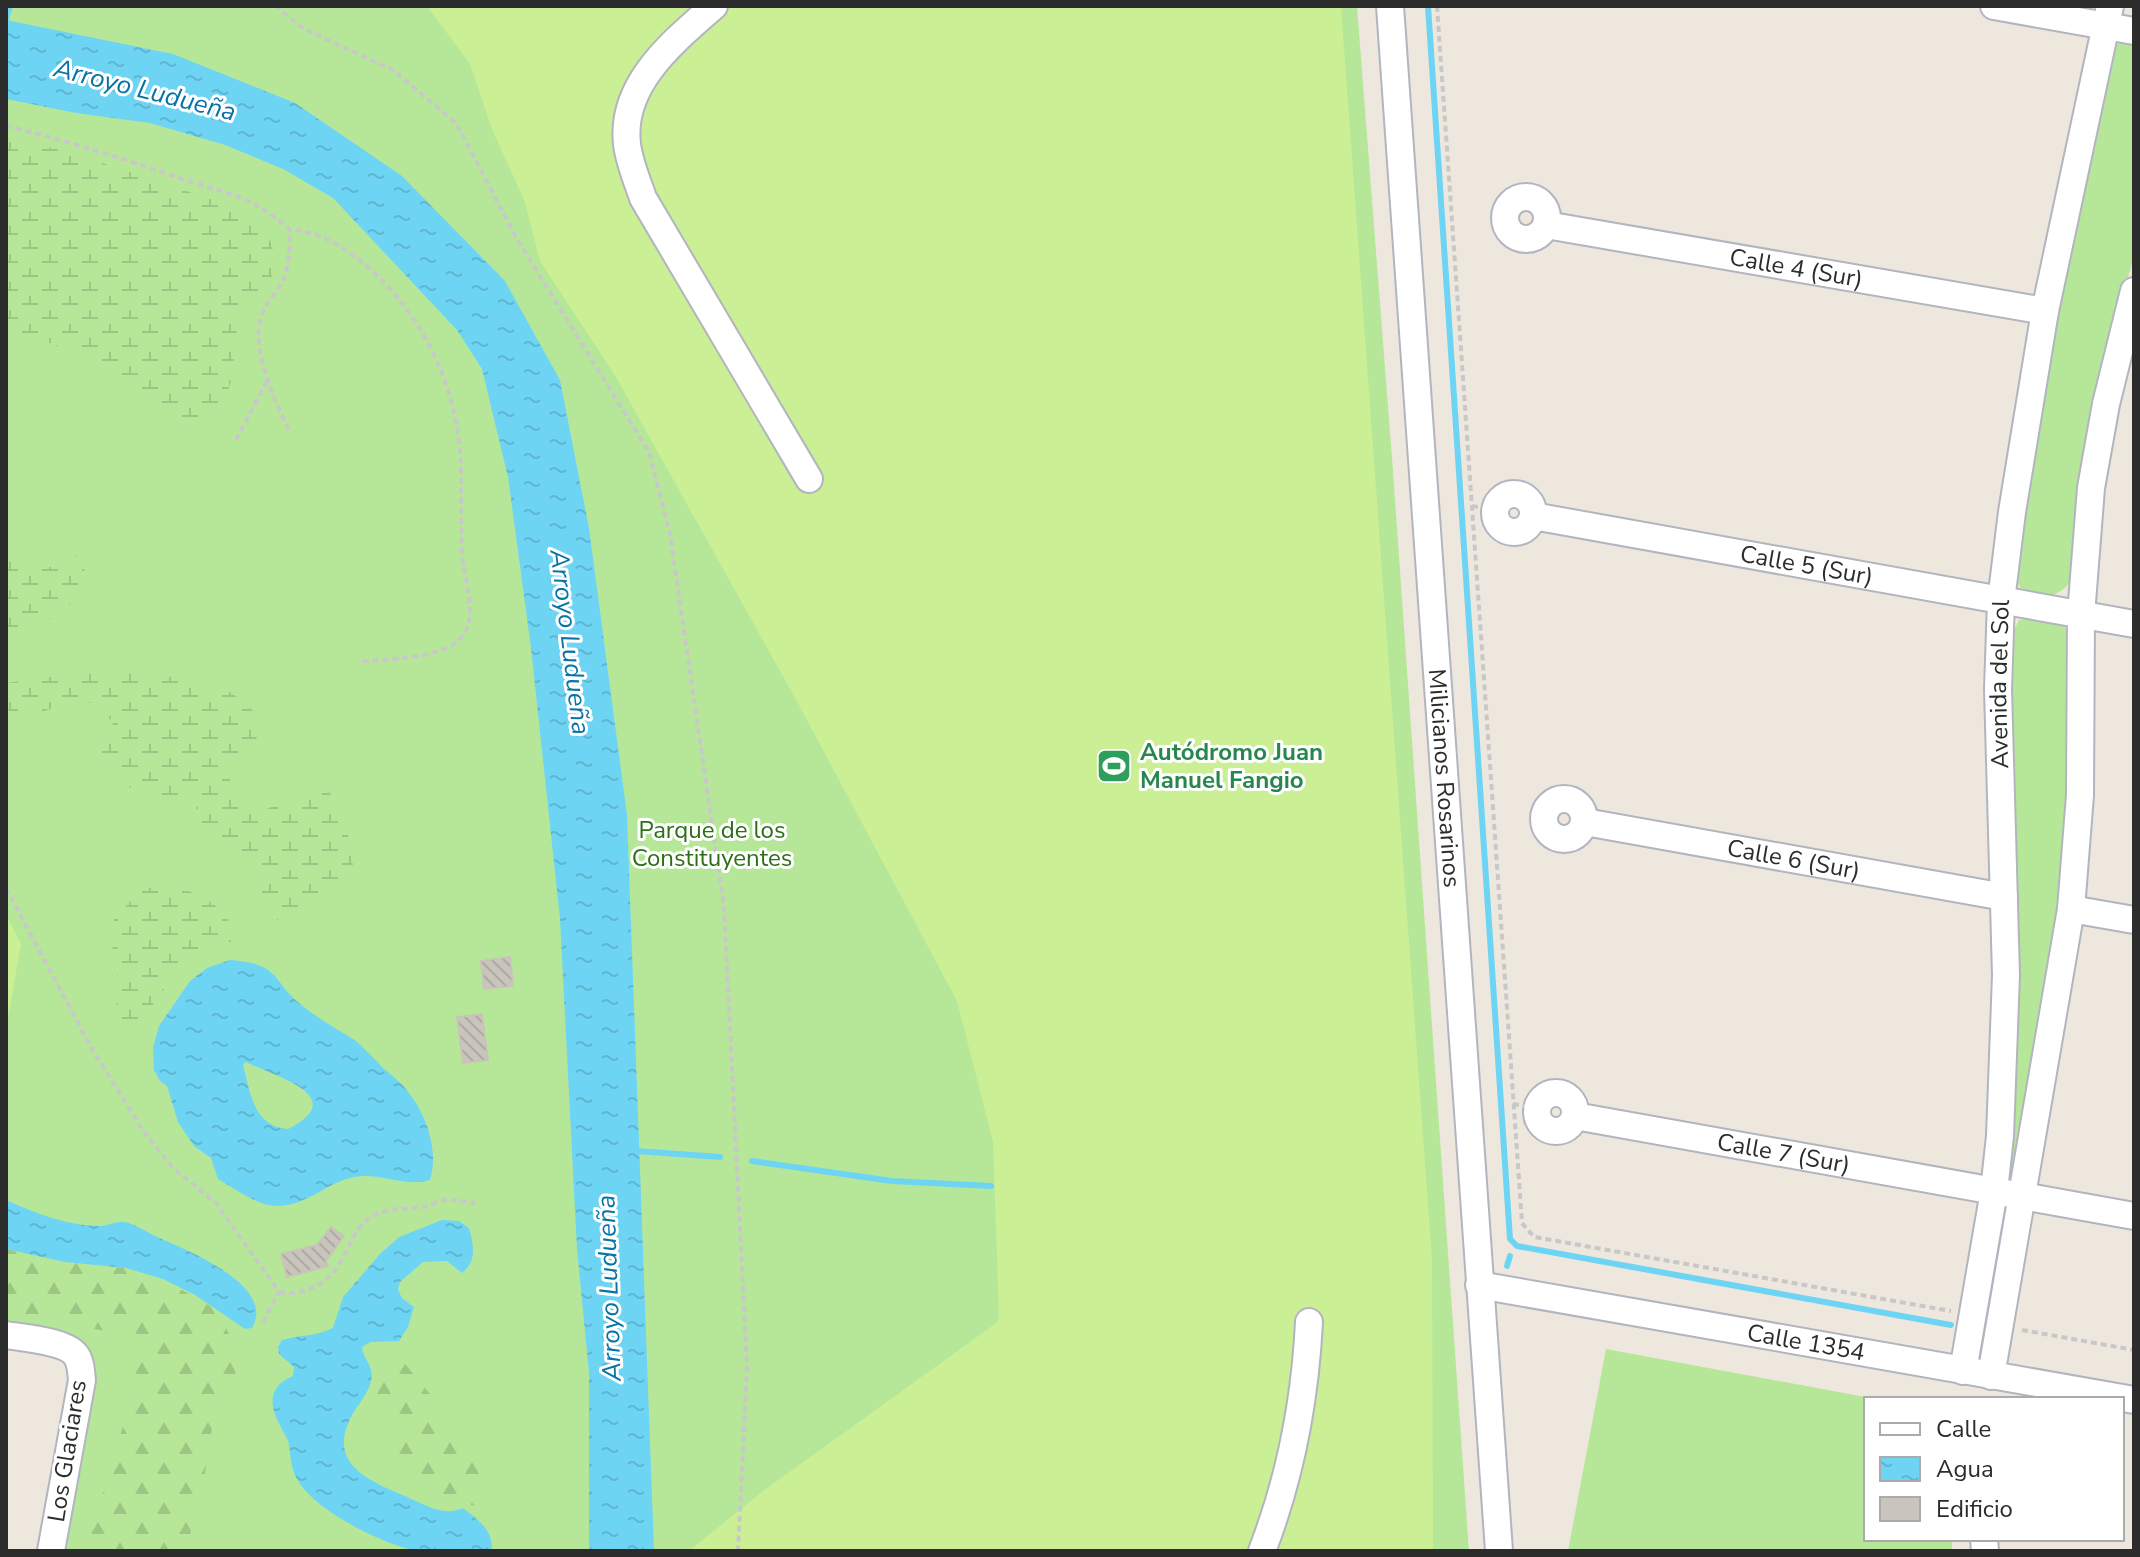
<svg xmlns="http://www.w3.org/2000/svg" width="2140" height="1557" viewBox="0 0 2140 1557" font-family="'Nunito Sans',sans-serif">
	<defs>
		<pattern id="forest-firs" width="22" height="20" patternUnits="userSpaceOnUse" patternTransform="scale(2)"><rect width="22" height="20" fill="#b6e799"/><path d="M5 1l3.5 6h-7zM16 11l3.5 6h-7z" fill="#9dc684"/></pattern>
		<pattern id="wetland-marsh" width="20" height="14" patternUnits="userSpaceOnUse" patternTransform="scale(2)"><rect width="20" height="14" fill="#b6e799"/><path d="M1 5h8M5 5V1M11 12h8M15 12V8" fill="none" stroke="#9dc684"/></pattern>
		<pattern id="water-ripples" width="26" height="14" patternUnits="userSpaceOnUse" patternTransform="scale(2)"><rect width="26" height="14" fill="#6ed4f4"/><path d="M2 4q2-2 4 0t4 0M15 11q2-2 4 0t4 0" fill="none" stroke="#5fb6d1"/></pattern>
		<pattern id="building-back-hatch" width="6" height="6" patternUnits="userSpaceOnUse" patternTransform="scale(2)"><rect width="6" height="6" fill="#c9c5bd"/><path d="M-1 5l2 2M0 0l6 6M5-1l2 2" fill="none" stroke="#ada9a3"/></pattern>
	</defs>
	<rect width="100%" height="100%" fill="#eee7de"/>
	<path fill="#b6e799" d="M6 6H1357L1393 471 1469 1551H51L80 1363 6 1335Z
		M2134 39V257L2111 334 2073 579C2055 600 2048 598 2022 591L2015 578 2033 431 2110 52 2120 42Z
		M2032 618 2063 623 2071 639 2072 675 2064 879 2013 1176 2006 1169 2019 968 2017 876 2009 751 2011 636 2019 620Z
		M1606 1349 1876 1399H1866V1539H1952V1551H1568Z"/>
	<path fill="url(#forest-firs)" d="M6 1249 65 1262 126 1268 163 1279 217 1310 239 1354 231 1393 214 1415 204 1480 186 1551H86L136 1382V1331L122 1334 6 1313Z
		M405 1364 435 1400V1416L458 1439 482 1440 489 1491 478 1507 440 1496 398 1455 396 1435 371 1400 379 1365Z"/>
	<path fill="url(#wetland-marsh)" d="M6 137 72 153 249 212C263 227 277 244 274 267 270 293 252 295 243 312 227 343 243 386 214 412 209 417 198 419 191 421L164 411 122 376 53 344 12 333 6 336Z
		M6 537 9 551 28 567H54L77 556 86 573 77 600 23 637 6 645Z
		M121 673 187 678 232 693 259 716 256 744 225 762 234 795 251 815 287 801 323 779 347 827 355 878 319 903 280 924 262 899 256 865 220 844 197 817 195 786 184 797 157 803 131 788 95 760 113 723 96 702 55 708 22 717 6 709V683L63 675Z
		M161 883C195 891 228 903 237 940L214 947 179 968 154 1003 135 1024 115 1017 119 984 112 953 114 919 138 893Z"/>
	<path fill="#cbef94" d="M427 6H1341L1432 1260 1433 1551H689L763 1491 995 1324 999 1318 993 1142 957 1001 799 705 616 377 540 261 525 202 492 129 470 64Z
		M6 915 21 944 6 1029Z"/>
	<path fill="url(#water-ripples)" fill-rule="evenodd" d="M6 20 173 54 295 103 402 176 505 281 560 380 589 528 627 815 654 1551H589V1373L577 1249 560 919 531 648 508 477 482 369 457 330 333 198 283 169 225 145 150 123 76 113 6 99Z
		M230 960C283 964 270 981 304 1007 320 1020 339 1030 356 1041 365 1049 374 1058 382 1067 391 1075 402 1083 409 1093 427 1116 439 1152 430 1180 408 1187 385 1175 362 1176 347 1177 333 1184 321 1191 274 1218 261 1205 218 1179L211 1158 194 1146 178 1122 167 1086 160 1081 154 1070 153 1048 159 1026 190 981 207 968ZM246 1062C273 1076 353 1096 288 1129 255 1126 251 1097 244 1069L243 1064Z
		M6 1200C35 1213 68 1226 100 1226 108 1226 116 1221 124 1222 134 1223 148 1233 157 1237 187 1250 277 1286 252 1328L245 1329 195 1295 163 1279 126 1268 65 1262 6 1249Z
		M442 1220 459 1221 469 1228C474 1246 477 1261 462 1273L447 1261 423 1262 400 1282 398 1290 402 1298 414 1307 408 1327 399 1341 371 1342 362 1347C363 1359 375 1367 371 1381 368 1395 356 1406 350 1419 328 1465 370 1481 405 1496 424 1504 442 1517 463 1508 478 1520 493 1529 492 1551 469 1551 435 1555 413 1550 380 1543 310 1508 296 1477 290 1466 291 1453 288 1441 286 1436 282 1430 280 1425 268 1403 269 1386 293 1376L294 1367 279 1354 278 1347 282 1340C299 1335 318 1336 333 1328L343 1297 380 1254 399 1237Z"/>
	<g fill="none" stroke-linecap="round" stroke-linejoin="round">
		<path stroke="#6ed4f4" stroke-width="6" d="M1428 6 1510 1239 1517 1246 1951 1325
			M6 19 10 6
			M636 1151 720 1157
			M752 1161 892 1181 991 1186
			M1507 1266 1510 1256"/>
	</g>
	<path fill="url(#building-back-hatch)" stroke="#cac3b8" stroke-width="2" d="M510 957 513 986 484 989 481 961Z
		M482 1014 488 1060 463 1063 457 1017Z
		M331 1227 344 1236 326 1261 328 1266 287 1277 281 1254 317 1245Z"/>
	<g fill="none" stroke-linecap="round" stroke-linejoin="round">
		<g stroke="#b2b5c0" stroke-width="30">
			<g id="minor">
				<path d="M714 6C674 41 620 84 627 144 629 162 637 180 643 198L809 479"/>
				<path id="s1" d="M1390 6 1499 1551"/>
				<path d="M1994 6 2134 31"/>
				<circle cx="1526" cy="218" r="21"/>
				<path id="s2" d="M1546 225 2045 311"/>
				<circle cx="1514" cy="513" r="19"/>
				<path id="s3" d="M1533 516 2134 624"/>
				<circle cx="1564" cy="819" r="20"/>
				<path id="s4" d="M1585 822 2004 897"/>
				<path d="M2071 909 2134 920"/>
				<circle cx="1556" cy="1112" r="19"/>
				<path id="s5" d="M1575 1116 2134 1216"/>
				<path id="s6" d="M1479 1285 2134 1400"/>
				<path d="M6 1335C24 1338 64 1341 75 1354 81 1361 81 1371 82 1380L51 1551"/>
				<path id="s7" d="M1963 1371 1994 1191 2000 1136 2006 975 1998 689 2001 601 2012 512 2045 311 2110 6"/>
				<path d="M1991 1376 2071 909 2080 795 2081 615 2091 488 2106 404 2134 291"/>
				<path d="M1984 1539 1985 1551"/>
				<path d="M1262 1551C1291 1476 1305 1402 1309 1322"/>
			</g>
		</g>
		<path stroke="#c8c8c8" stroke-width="4" stroke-dasharray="6 4" stroke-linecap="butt" d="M275 6 304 29 393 70 456 123 518 241 649 452 670 534 724 907 747 1367 738 1551
			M1437 6 1522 1223 1534 1237 1951 1311
			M6 126C65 140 122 158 179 178 225 193 253 196 290 230 322 231 347 249 370 269 427 320 459 392 461 469 461 497 461 525 462 554 464 581 481 620 458 641 438 659 384 659 358 662
			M289 429C274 402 251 348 261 317 265 303 277 293 283 280 290 265 289 246 290 230
			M236 440 267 381
			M1472 506 1495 510
			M6 888 93 1051 144 1132 172 1167 216 1203 279 1292
			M1513 1104 1537 1108
			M279 1292C308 1297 331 1281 344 1256 351 1243 355 1230 367 1220 385 1206 406 1210 427 1206 432 1205 438 1201 444 1200 453 1199 465 1202 475 1203
			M263 1322 279 1292
			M2022 1330 2134 1350"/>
		<use href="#minor" stroke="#fff" stroke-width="26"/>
	</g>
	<defs>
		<g id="stadium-square" transform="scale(1.8)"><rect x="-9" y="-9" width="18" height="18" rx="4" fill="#2e9e5b" stroke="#fff"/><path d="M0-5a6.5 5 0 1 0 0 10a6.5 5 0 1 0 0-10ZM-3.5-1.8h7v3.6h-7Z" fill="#fff"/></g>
	</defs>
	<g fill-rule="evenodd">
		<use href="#stadium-square" x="1114" y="766"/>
	</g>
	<g text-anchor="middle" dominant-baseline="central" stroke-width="6" stroke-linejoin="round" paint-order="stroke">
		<g font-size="24" fill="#2c2c2c" stroke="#fff">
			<text stroke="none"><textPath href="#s2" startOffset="254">Calle 4 (Sur)</textPath></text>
			<text stroke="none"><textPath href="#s3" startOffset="278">Calle 5 (Sur)</textPath></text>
			<text stroke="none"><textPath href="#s7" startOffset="690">Avenida del Sol</textPath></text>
			<text stroke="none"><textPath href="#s1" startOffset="774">Milicianos Rosarinos</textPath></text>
			<text stroke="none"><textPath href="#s4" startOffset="212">Calle 6 (Sur)</textPath></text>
			<text stroke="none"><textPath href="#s5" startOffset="212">Calle 7 (Sur)</textPath></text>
			<text stroke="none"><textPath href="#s6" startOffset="332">Calle 1354</textPath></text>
			<text transform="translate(67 1451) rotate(-81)">Los Glaciares</text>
		</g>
		<g font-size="24" font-weight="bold" fill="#27864d" stroke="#fff" text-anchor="start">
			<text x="1140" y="752">Autódromo Juan<tspan x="1140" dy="28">Manuel Fangio</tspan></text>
		</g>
		<g font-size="24" fill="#2c6f17" stroke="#fff">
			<text x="712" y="830">Parque de los<tspan x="712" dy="28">Constituyentes</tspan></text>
		</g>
		<g font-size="26" font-style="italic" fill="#0773a6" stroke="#fff">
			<text transform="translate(145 90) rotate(14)">Arroyo Ludueña</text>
			<text transform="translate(570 642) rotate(83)">Arroyo Ludueña</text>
			<text transform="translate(609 1288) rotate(-92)">Arroyo Ludueña</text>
		</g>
	</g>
	<rect width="2140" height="1557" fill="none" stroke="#2c2c2c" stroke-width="16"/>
	<rect x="1864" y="1397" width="260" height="144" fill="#ffffff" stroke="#ababab" stroke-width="2"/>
	<rect x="1880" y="1423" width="40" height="12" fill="#ffffff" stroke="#ababab" stroke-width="2"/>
	<text x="1936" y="1437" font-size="24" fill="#2c2c2c">Calle</text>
	<rect x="1880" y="1457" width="40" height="24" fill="url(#water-ripples)" stroke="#ababab" stroke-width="2"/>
	<text x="1936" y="1477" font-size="24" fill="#2c2c2c">Agua</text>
	<rect x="1880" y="1497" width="40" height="24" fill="#c9c5bd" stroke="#ababab" stroke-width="2"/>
	<text x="1936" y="1517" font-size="24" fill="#2c2c2c">Edificio</text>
</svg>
